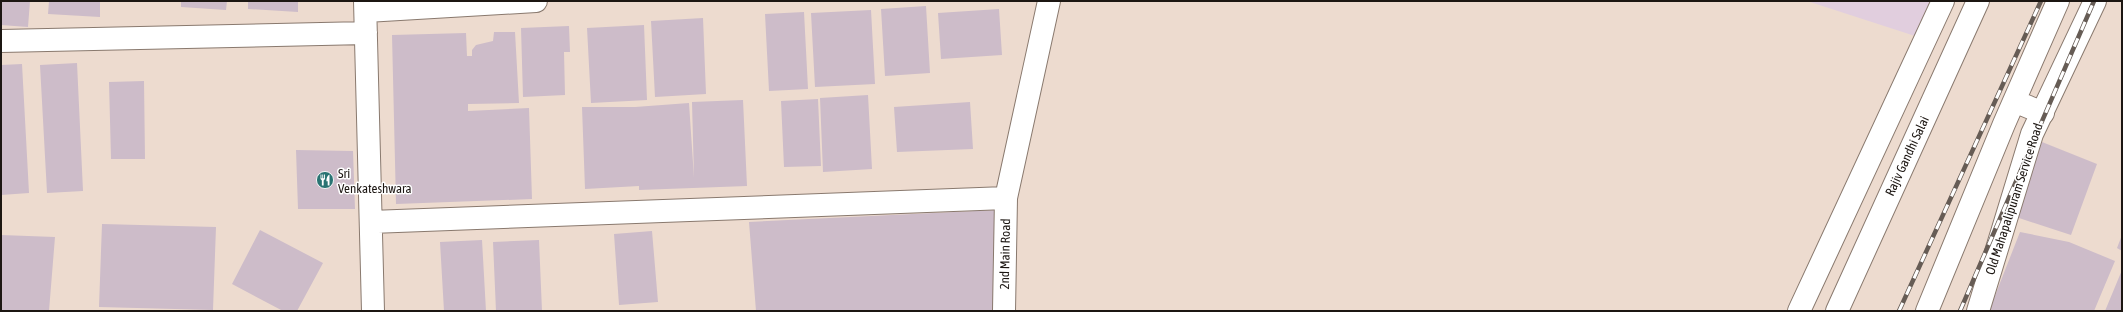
<svg xmlns="http://www.w3.org/2000/svg" width="2123" height="312" viewBox="0 0 2123 312" font-family="'Asap Condensed',sans-serif">
	<rect width="100%" height="100%" fill="#eddbcf"/>
	<path fill="#e1cede" d="M1807 1H1930L1915 36Z"/>
	<path fill="#cdbcc9" d="M1 1H30L28 27 1 25Z
		M49 1H100V17L48 14Z
		M181 1H227L226 10 181 7Z
		M248 1H298V12L248 9Z
		M926 6 930 73 885 76 881 9Z
		M999 9 1002 55 941 59 938 13Z
		M871 10 875 84 815 87 811 13Z
		M804 12 808 89 769 91 765 14Z
		M703 18 706 94 655 97 651 21Z
		M644 25 647 100 591 103 587 28Z
		M569 26 570 52H564L565 95 523 97 521 28Z
		M494 32H515L519 103 468 104V111L529 108 532 199 396 204 392 35 466 33 467 56H472V50L476 45 493 41Z
		M77 63 83 191 47 193 40 65Z
		M22 64 29 193 1 195V65Z
		M144 81 145 159H111L109 82Z
		M868 95 872 169 823 172 820 98Z
		M818 99 821 166 784 167 781 101Z
		M743 100 747 186 639 190V186L585 189 582 107H635L689 103 694 178 692 102Z
		M970 102 973 149 897 152 894 107Z
		M2042 142 2097 164 2071 235 2013 216Z
		M296 150 353 151 355 209H298Z
		M996 210V311H756L749 222Z
		M102 224 216 227 213 310 99 307Z
		M260 230 323 263 297 311H283L232 284Z
		M652 231 658 302 619 305 614 234Z
		M2020 232 2069 242 2115 261 2094 311H1989Z
		M1 235 55 237 49 311H1Z
		M2122 235V251L2117 248Z
		M482 240 486 311H444L440 242Z
		M539 240 542 311H496L493 242Z
		M2122 270V311H2105Z"/>
	<g fill="none" stroke-linecap="round" stroke-linejoin="round">
		<g stroke="#89796e" stroke-width="24">
			<path id="minor" d="M365 1 373 311
				M366 11 536 1
				M1 41 366 33
				M371 222 1006 198
				M1004 311 1006 198 1049 1
				M1799 311 1943 1
				M1978 311 2032 134 2095 1"/>
		</g>
		<g stroke="#89796e" stroke-width="24">
			<path id="major" d="M2014 101 2043 113
				M1837 311 1978 1
				M1927 311 2004 124 2058 1"/>
		</g>
		<use href="#minor" stroke="#fff" stroke-width="22"/>
		<use href="#major" stroke="#fff" stroke-width="22"/>
		<g stroke="#665c55" stroke-width="4.5">
			<path id="rail" d="M1899 311 2041 1
				M1960 311 2094 1"/>
		</g>
		<use href="#rail" stroke="#fff" stroke-width="3" stroke-dasharray="9" stroke-linecap="butt"/>
	</g>
	<defs>
		<g id="restaurant-disc" transform="scale(0.9)"><circle r="9.5" fill="#297473" stroke="#fff"/><path d="M-5-6h1v4h1v-4h1v4h1v-4h1v5L-1.5 .5V6h-2V.5L-5-1ZM5-6V6H3V1.5H1.5Q1.5-4 5-6Z" fill="#fff"/></g>
	</defs>
	<g fill-rule="evenodd">
		<use href="#restaurant-disc" x="325" y="180"/>
	</g>
	<g text-anchor="middle" dominant-baseline="central" stroke-width="3" stroke-linejoin="round" paint-order="stroke">
		<g font-size="13" fill="#1c1612" stroke="#fff">
			<text transform="translate(1907 156) rotate(-65)">Rajiv Gandhi Salai</text>
			<text transform="translate(2014 199) rotate(-72)">Old Mahapalipuram Service Road</text>
			<text transform="translate(1005 254) rotate(-89)">2nd Main Road</text>
		</g>
		<g font-size="13" fill="#1c1612" stroke="#fff" text-anchor="start">
			<text x="338" y="173">Sri<tspan x="338" dy="15">Venkateshwara</tspan></text>
		</g>
	</g>
	<rect width="2123" height="312" fill="none" stroke="#1c1612" stroke-width="4"/>
</svg>
